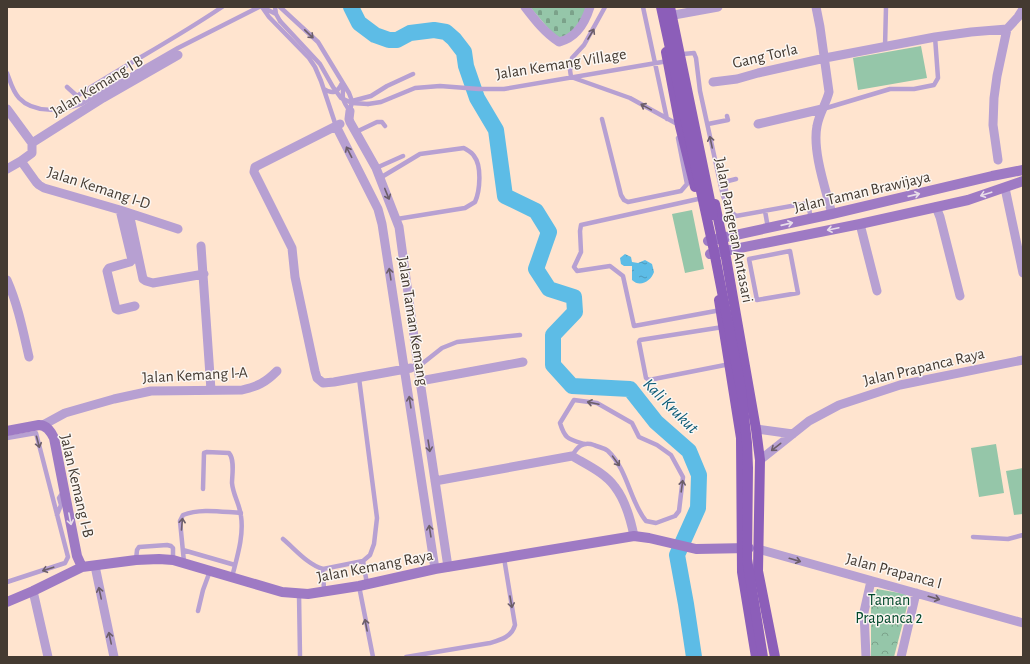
<svg xmlns="http://www.w3.org/2000/svg" width="1030" height="664" viewBox="0 0 1030 664" font-family="'Alegreya Sans',sans-serif">
	<defs>
		<pattern id="forest-crowns" width="20" height="18" patternUnits="userSpaceOnUse"><rect width="20" height="18" fill="#95c6a9"/><path d="M2 6a3 3 0 1 1 6 0M12 15a3 3 0 1 1 6 0" fill="none" stroke="#7ba28a"/></pattern>
		<pattern id="cemetery-stones" width="16" height="16" patternUnits="userSpaceOnUse"><rect width="16" height="16" fill="#95c6a9"/><path d="M2 7V4a2 2 0 0 1 4 0v3zM10 15v-3a2 2 0 0 1 4 0v3z" fill="#7ba28a"/></pattern>
		<pattern id="water-ripples" width="26" height="14" patternUnits="userSpaceOnUse"><rect width="26" height="14" fill="#5dbce6"/><path d="M2 4q2-2 4 0t4 0M15 11q2-2 4 0t4 0" fill="none" stroke="#4e9abb"/></pattern>
	</defs>
	<rect width="100%" height="100%" fill="#ffe4cf"/>
	<path fill="url(#forest-crowns)" d="M877 589 905 594 909 599 894 657H871V601Z"/>
	<path fill="url(#cemetery-stones)" d="M530 7H587C581 22 576 32 560 38L554 35Z"/>
	<path fill="#95c6a9" d="M921 46 927 78 858 90 853 58Z
		M692 210 704 269 685 273 672 214Z
		M996 444 1004 493 979 497 971 448Z
		M1023 468V514L1014 515 1006 471Z"/>
	<path fill="url(#water-ripples)" d="M625 254 631 257 632 262 638 263 645 260 652 264 654 272C651 281 640 288 632 280V266H624L621 264 620 258Z"/>
	<g fill="none" stroke-linecap="round" stroke-linejoin="round">
		<path stroke="#5dbce6" stroke-width="16" d="M351 7 359 23 375 35 389 40H397L410 33 434 30 446 32 454 39 464 52 466 66 477 98 496 130 505 196 536 211 549 232 536 269 549 289 574 297 575 312 553 335V365L572 386 630 389 656 422 689 451 699 475 698 508 677 555 686 604 694 657"/>
		<path stroke="#b7a0d2" stroke-width="4.5" d="M262 7 269 17 309 58 315 67 321 81 336 126
			M275 7 276 14 280 21
			M280 7 318 42 349 93 352 101 350 111
			M643 7 667 119
			M264 8 276 14
			M885 47 886 7
			M683 54 694 53 696 58 700 91 723 196 729 210 736 216 808 203 811 219
			M7 73C10 81 13 92 19 98 34 114 62 111 81 104L178 48 259 7
			M571 77 630 98 679 125
			M571 77 570 70 572 58 584 45 605 7
			M344 86C341 97 343 102 350 111
			M67 87 77 96C125 65 175 39 222 7
			M324 89C333 95 338 92 342 83
			M352 101 371 96 387 86 413 74
			M368 104 381 102 415 88 440 86 479 89H504L668 61
			M823 109 890 89H914L934 85 938 78 935 37
			M602 119 621 195 624 200 628 202 681 191 687 184 678 138
			M708 124 728 120 727 116
			M356 132 377 122H382L385 126
			M376 168 403 156
			M380 178 420 154 464 148C467 150 472 152 474 156 482 166 480 191 475 202L465 208 397 219
			M698 199 581 225 580 231 581 252 574 267 577 271 610 266 623 276 634 326 721 310
			M728 202 725 185 728 181 736 179
			M765 211 768 228
			M790 251 798 293 757 300 749 259Z
			M723 327 640 340 639 342 646 378 649 380 730 364
			M418 367 442 348 457 342 520 335
			M7 438 36 433 68 557 65 563 7 582
			M572 456C577 447 583 441 594 445 598 447 605 448 608 451 628 470 630 502 646 521L656 523 675 516 679 511 683 477 671 455 657 445 639 437 632 423 597 403 574 400 560 423C565 439 568 439 584 444
			M203 489 204 453 207 452 229 453C235 460 232 475 232 483 233 495 240 505 241 516 244 536 237 557 232 577
			M57 515 61 505 59 498 61 495
			M973 537 1008 539 1023 535
			M283 539C295 549 307 564 323 569L363 561 370 555 374 544 377 518 359 378
			M183 550 235 565
			M136 560 137 550 139 547 167 545 171 546 173 548V560
			M363 561 367 584
			M184 562 180 521 183 515C201 508 222 512 241 513
			M323 569 324 591
			M359 586 373 657
			M299 594 300 657
			M198 611 203 590 210 571
			M406 657 490 643C500 640 512 637 515 625L504 558"/>
		<path stroke="#b7a0d2" stroke-width="9" d="M525 7C535 20 545 33 559 42 576 38 585 23 590 7
			M816 7 820 27 829 92C826 104 819 114 817 126 812 151 826 190 832 214
			M674 15 718 7
			M713 82 737 79 758 73 825 58 935 37 971 32 1007 29
			M7 109 32 143
			M350 111 349 119 350 122 376 168 399 227 420 381 448 567
			M340 124 255 167 254 172 292 248 295 277 315 371 317 378 323 383 334 382 411 368
			M758 124 822 109
			M336 126 378 209 382 224 435 569
			M32 143 103 98 178 55
			M998 160 993 125 994 98 997 76 1007 29 1018 17 1023 9
			M21 161 36 182 39 185 44 188 120 210 178 229
			M7 169 21 161 32 153V143
			M1005 188 1023 273
			M936 207 940 217 960 296
			M120 210 132 260 130 262 109 268 107 271 116 309 118 310 135 306
			M129 213 143 279 146 281 153 283 204 274
			M860 224 877 291
			M201 246 211 390
			M7 280C18 305 23 331 29 357
			M420 381 523 362
			M43 425 65 413 114 399 151 391 242 390C258 386 265 383 277 371
			M756 429 793 434
			M760 460 809 421 839 405 900 385 1023 360
			M435 481 572 456C587 465 605 473 615 487 625 500 631 521 634 536
			M758 549 1023 623
			M95 566 114 657
			M33 591 48 657
			M866 657 864 612 871 581
			M901 657 916 593"/>
		<path stroke="#9e7ac4" stroke-width="10" d="M708 241 832 214 992 176 1023 170
			M710 254 860 224 968 200 1023 181
			M7 431 39 425C47 425 51 432 54 438L77 556 82 567
			M7 602 33 591 82 567 136 560 159 559 173 560 282 592 308 594 359 586 435 569 634 536 649 538 696 549 749 548"/>
		<path stroke="#8c5eb9" stroke-width="10" d="M666 52 680 126 695 187
			M715 204 725 252 756 429 760 460 758 571 775 657
			M719 300 741 438 742 572 756 657"/>
		<path stroke="#b7a0d2" stroke-width="4.5" d="M280 21 320 64 333 87 341 98 352 103 368 104"/>
		<path stroke="#8c5eb9" stroke-width="10" d="M661 7 714 251 741 389 747 443 748 468 747 559 763 657
			M670 7 713 215"/>
	</g>
	<defs><path id="oneway-shaft" d="M-6 0H5M1.5-3L5.5 0L1.5 3" fill="none" stroke-width="1.6" stroke-linecap="round" stroke-linejoin="round"/></defs>
	<g stroke="#6c5e69">
		<use href="#oneway-shaft" transform="translate(309 34) rotate(44)"/>
		<use href="#oneway-shaft" transform="translate(591 34) rotate(-59)"/>
		<use href="#oneway-shaft" transform="translate(646 107) rotate(-151)"/>
		<use href="#oneway-shaft" transform="translate(711 142) rotate(-102)"/>
		<use href="#oneway-shaft" transform="translate(349 152) rotate(-117)"/>
		<use href="#oneway-shaft" transform="translate(387 194) rotate(68)"/>
		<use href="#oneway-shaft" transform="translate(390 274) rotate(-99)"/>
		<use href="#oneway-shaft" transform="translate(410 402) rotate(-99)"/>
		<use href="#oneway-shaft" transform="translate(593 403) rotate(-168)"/>
		<use href="#oneway-shaft" transform="translate(38 442) rotate(75)"/>
		<use href="#oneway-shaft" transform="translate(429 446) rotate(81)"/>
		<use href="#oneway-shaft" transform="translate(776 447) rotate(142)"/>
		<use href="#oneway-shaft" transform="translate(616 461) rotate(54)"/>
		<use href="#oneway-shaft" transform="translate(682 486) rotate(-82)"/>
		<use href="#oneway-shaft" transform="translate(182 524) rotate(-85)"/>
		<use href="#oneway-shaft" transform="translate(430 531) rotate(-99)"/>
		<use href="#oneway-shaft" transform="translate(795 560) rotate(16)"/>
		<use href="#oneway-shaft" transform="translate(48 569) rotate(162)"/>
		<use href="#oneway-shaft" transform="translate(100 593) rotate(-102)"/>
		<use href="#oneway-shaft" transform="translate(934 598) rotate(16)"/>
		<use href="#oneway-shaft" transform="translate(511 602) rotate(80)"/>
		<use href="#oneway-shaft" transform="translate(366 625) rotate(-101)"/>
		<use href="#oneway-shaft" transform="translate(110 638) rotate(-102)"/>
	</g>
	<g stroke="#e8dde9">
		<use href="#oneway-shaft" transform="translate(986 194) rotate(162)"/>
		<use href="#oneway-shaft" transform="translate(914 195) rotate(-13)"/>
		<use href="#oneway-shaft" transform="translate(787 224) rotate(-13)"/>
		<use href="#oneway-shaft" transform="translate(833 229) rotate(168)"/>
		<use href="#oneway-shaft" transform="translate(70 519) rotate(79)"/>
	</g>
	<g text-anchor="middle" dominant-baseline="central" stroke-width="3" stroke-linejoin="round" paint-order="stroke">
		<g font-size="16" fill="#443a31" stroke="#fbf6f2">
			<text transform="translate(765 56) rotate(-13)">Gang Torla</text>
			<text transform="translate(561 64) rotate(-9)">Jalan Kemang Village</text>
			<text transform="translate(97 86) rotate(-31)">Jalan Kemang I B</text>
			<text transform="translate(99 188) rotate(18)">Jalan Kemang I-D</text>
			<text transform="translate(862 192) rotate(-13)">Jalan Taman Brawijaya</text>
			<text transform="translate(734 230) rotate(79)">Jalan Pangeran Antasari</text>
			<text transform="translate(413 321) rotate(81)">Jalan Taman Kemang</text>
			<text transform="translate(924 367) rotate(-13)">Jalan Prapanca Raya</text>
			<text transform="translate(195 375) rotate(-3)">Jalan Kemang I-A</text>
			<text transform="translate(77 486) rotate(77)">Jalan Kemang I-B</text>
			<text transform="translate(375 566) rotate(-11)">Jalan Kemang Raya</text>
			<text transform="translate(894 571) rotate(15)">Jalan Prapanca I</text>
		</g>
		<g font-size="16" fill="#00472a" stroke="#fbf6f2">
			<text x="889" y="600">Taman<tspan x="889" dy="18">Prapanca 2</tspan></text>
		</g>
		<g font-size="17" font-style="italic" fill="#095975" stroke="#fbf6f2">
			<text transform="translate(671 406) rotate(45)">Kali Krukut</text>
		</g>
	</g>
	<rect width="1030" height="664" fill="none" stroke="#443a31" stroke-width="16"/>
</svg>
